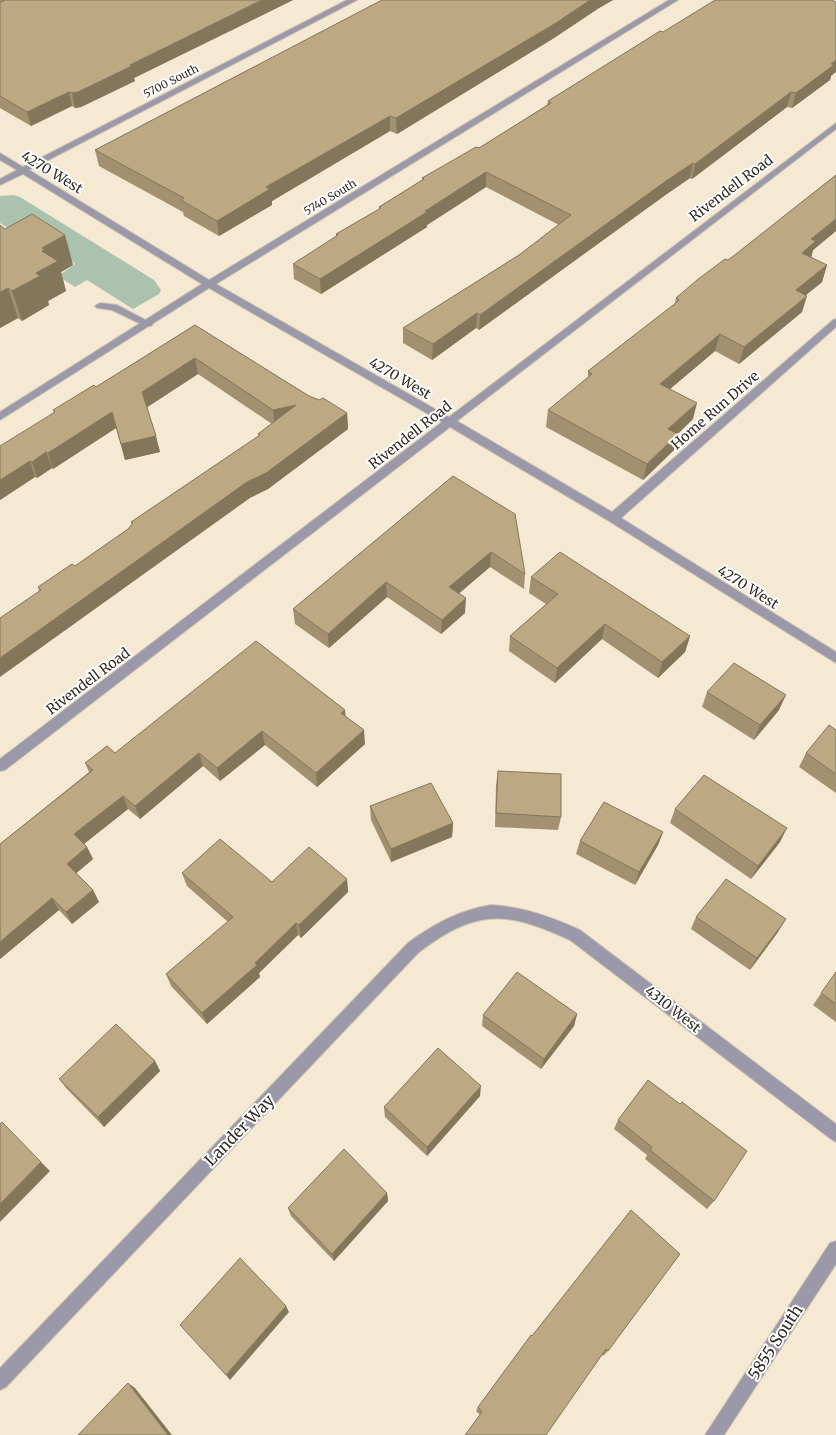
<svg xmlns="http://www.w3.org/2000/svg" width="836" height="1435" viewBox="0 0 836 1435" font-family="Merriweather,serif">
	<rect width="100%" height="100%" fill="#f5e9d3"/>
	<path fill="#aac2ae" d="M13 195 20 197 154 280 161 290 159 294 133 309 87 280 75 287 58 276 75 264 62 251 0 243 17 234 0 223V196Z"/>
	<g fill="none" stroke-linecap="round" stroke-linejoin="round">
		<g stroke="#cec4b0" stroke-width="2">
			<path id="service" d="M100 303 117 305 153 324 151 326H145L112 310 97 308 95 306Z"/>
		</g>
		<g stroke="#cec4b0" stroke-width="2">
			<path id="minor" d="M347 0H357L29 170 209 280 669 0H678L216 284 449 417 836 123V129L457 421 612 512 833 320 836 319V327L621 518 836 652V663L609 521 450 427 5 770 0 771V759L442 422 209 288 0 420V412L202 284 23 174 0 185V179L17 170 0 160V153L23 167Z
				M491 905C524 907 551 917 580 930L836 1124V1142L831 1139 570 940C505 910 476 909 418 953L6 1387 0 1390V1368L408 943C434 924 459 910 491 905Z
				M836 1241V1264L724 1435H705L830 1243Z"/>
		</g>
		<use href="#service" fill="#9a98a9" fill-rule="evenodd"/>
		<use href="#minor" fill="#9a98a9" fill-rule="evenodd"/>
	</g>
	<path fill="#a29070" d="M0 0H293L134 78 135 81 81 107 75 108 72 106 31 126 0 108Z
		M382 0H613L599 8 554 38 397 134 390 131 272 201V205L219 236 184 216 183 212 99 166 95 150Z
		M663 32 831 76 830 80 792 108 787 107 692 179 690 178 664 196 479 330 476 328 432 360 403 343V328L519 255 559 225 486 187 427 225V227L321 294 294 279 293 264 336 237V234L379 209V207L422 180V178L479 148 547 105 548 101Z
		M836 175V231L813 250 811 258 827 265 822 282 806 295 802 312 739 364 715 351 670 389 693 419 678 434 674 450 643 480 546 427 548 410 588 378V371L675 304 676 298 736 254Z
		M5 229 65 235 73 265 61 272 66 291 48 301 49 305 22 321 18 318 0 328Z
		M195 325 309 396 347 413 348 429 268 489 39 591 38 587 75 566 128 529 132 525 131 522 259 436 258 434 272 424 198 374 147 407 160 452 125 460 116 428 53 469 52 468 37 478 35 477 0 500 54 413 53 410 96 387Z
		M453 476 525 574 524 589 490 567 459 593 465 613 441 634 387 597 329 648 295 624 293 609Z
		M531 577 690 636 685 652 658 678 602 639 555 683 509 651 510 636 546 604 529 593Z
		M707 692 779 710 754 740 702 707Z
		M345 716 365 744 317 787 265 745 220 781 203 766 140 819 128 809 84 844 87 847 93 859 76 873 93 890 99 902 72 924 59 910 0 959V844L89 772 85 763 115 753Z
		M836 730V793L799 767 806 753Z
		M498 771 561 817 558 830 495 827 496 785Z
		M370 806 453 823 452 837 391 862 371 820Z
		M675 809 780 842 751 879 670 823Z
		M663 832 658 845 635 885 576 854 580 841Z
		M182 873 272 882 347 879 348 892 301 938 298 935 259 973 260 977 207 1024 171 986 166 974 228 922 187 886Z
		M696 917 778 932 750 970 691 929Z
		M836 972V1022L813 1005Z
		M577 1014 574 1026 541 1069 482 1026 483 1015Z
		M155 1061 160 1071 104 1127 67 1089 59 1079Z
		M648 1080 714 1201 707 1209 645 1159 647 1155 614 1129 618 1120Z
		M480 1096 427 1156 385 1117 384 1107Z
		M387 1193 388 1201 334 1261 291 1216 288 1208Z
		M631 1210 608 1351 603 1356 602 1355 480 1415 476 1411 478 1407Z"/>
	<path fill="#84765b" d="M262 0H293L134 78 135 81 81 107 75 108 72 93Z
		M590 0H613L599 8 554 38 397 134 396 118Z
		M836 60V72L831 76 830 80 792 108 796 93Z
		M69 92 72 106 31 126 27 112Z
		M791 92 787 107 692 179 695 164Z
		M390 116V131L272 201V205L219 236 217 221 266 187Z
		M693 163 690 178 664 196 479 330 480 315 666 181Z
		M486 172V187L427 225V227L321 294 320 279Z
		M836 219V231L813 250 811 258 802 253 811 239Z
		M65 235 73 265 61 272 66 291 48 301 49 305 22 321 12 291 36 273 42 248Z
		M827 265 822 282 791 307 796 290Z
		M8 288 18 318 0 328V292Z
		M807 296 802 312 739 364 744 347Z
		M477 313 476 328 432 360 433 344Z
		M720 334 715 351 657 400 660 384Z
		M195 358 198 374 146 408 142 392Z
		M697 403 693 419 665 445 668 429Z
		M296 405 275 426 273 410Z
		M112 412 116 428 53 469 48 453Z
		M347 413 348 429 268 489 250 498 0 677V658L247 482Z
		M678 434 674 450 643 480 647 464Z
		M156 436 160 452 125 460 121 444Z
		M46 452 52 468 37 478 32 462Z
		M30 461 35 477 0 500V480Z
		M491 552 490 567 449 602V587Z
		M386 582 387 597 329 648 328 634Z
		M466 598 465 613 441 634 442 620Z
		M605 624 602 639 555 683 557 668Z
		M690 636 685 652 658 678 662 662Z
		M786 695 779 710 754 740 760 725Z
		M345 710 346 723 341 713Z
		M364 730 365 744 317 787 316 773Z
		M262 731 265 745 220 781 217 768Z
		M199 753 203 766 140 819 135 806Z
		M123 796 128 809 80 847 74 834Z
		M453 823 452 837 391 862V849Z
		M787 828 780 842 751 879 758 866Z
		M663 832 658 845 635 885 639 872Z
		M87 847 93 859 73 876 67 864Z
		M347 879 348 892 301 938 299 925Z
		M93 890 99 902 72 924 66 912Z
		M52 898 59 910 0 959V942Z
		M786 919 778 932 750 970 757 958Z
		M296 923 298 935 259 973 260 977 207 1024 202 1013Z
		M577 1014 574 1026 541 1069 544 1059Z
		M155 1061 160 1071 104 1127 98 1117Z
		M481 1086 480 1096 427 1156V1147Z
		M41 1162 50 1171 0 1222V1204Z
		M387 1193 388 1201 334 1261 332 1254Z
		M286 1306 289 1312 230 1380 226 1375Z
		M128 1383 135 1388 172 1435H168Z"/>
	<path fill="#bca882" stroke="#84765b" d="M5 0H262L130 65 132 66 78 92 72 93 69 92 27 112 0 96V2Z
		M382 0H590L556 23 396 118 390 116 266 187 270 189 217 221 181 200 184 198 95 150Z
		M715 0H832L836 2V60L831 64 834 65 796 93 791 92 695 164 693 163 666 181 480 315 477 313 433 344 403 328 519 255 571 215 486 172 425 211 427 212 320 279 293 264 338 235 336 234 381 208 379 207 424 179 422 178 476 147 479 148 551 103 548 101 660 31 663 32Z
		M836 175V219L811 239 816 241 802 253 827 265 796 290 807 296 744 347 720 334 660 384 697 403 668 429 678 434 647 464 548 410 592 374 588 371 677 302 679 300 676 298 697 280 725 259 728 260 736 254Z
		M32 214 65 235 42 248 45 249 42 251 58 261 36 273 40 276 12 291 8 288 0 292V225L5 229Z
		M195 325 309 396 319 400 323 398 347 413 266 473 247 482 0 658V618L41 590 38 587 72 564 75 566 128 529 133 523 131 522 260 435 258 434 296 405 273 410 195 358 142 392 156 436 121 444 112 412 48 453 46 452 32 462 30 461 0 480V446L55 412 53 410 94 385 96 387Z
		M453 476 515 514 525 574 491 552 449 587 466 598 442 620 386 582 328 634 293 609Z
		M560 552 690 636 662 662 605 624 557 668 510 636 558 594 531 577Z
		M256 641 345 710 341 713 364 730 316 773 262 731 217 768 199 753 135 806 123 796 74 834 87 847 67 864 93 890 66 912 52 898 0 942V844L93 770 85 763 107 746 115 753Z
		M734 663 786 695 760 725 707 692Z
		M829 725 836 730V774L806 753Z
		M498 771 561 774V817L496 813Z
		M704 775 787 828 758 866 675 809Z
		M431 783 453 823 391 849 370 806Z
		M604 802 663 832 639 872 580 841Z
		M220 839 272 882 309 847 347 879 299 925 296 923 255 963 257 965 202 1013 166 974 233 917 182 873Z
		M726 879 786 919 757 958 696 917Z
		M517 972 577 1014 544 1059 483 1015Z
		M836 972V1004L821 993Z
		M116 1024 155 1061 98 1117 59 1079Z
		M438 1048 481 1086 427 1147 384 1107Z
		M648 1080 680 1104 682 1102 747 1151 714 1201 650 1150 652 1147 618 1120Z
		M2 1122 41 1162 0 1204V1124Z
		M344 1149 387 1193 332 1254 288 1208Z
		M631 1210 680 1254 608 1351 606 1349 546 1435H465L482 1412 478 1407 531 1335 532 1336Z
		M240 1258 286 1306 226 1375 180 1325Z
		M128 1383 168 1435H78Z"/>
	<g text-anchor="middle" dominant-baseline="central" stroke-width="4" stroke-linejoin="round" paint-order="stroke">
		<g font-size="11" fill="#342f26" stroke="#fff">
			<text transform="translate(171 81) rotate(-27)">5700 South</text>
			<text transform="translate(330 197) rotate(-31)">5740 South</text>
		</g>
		<g font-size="14" fill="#342f26" stroke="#fff">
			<text transform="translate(52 172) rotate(31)">4270 West</text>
			<text transform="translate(731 188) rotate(-37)">Rivendell Road</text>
			<text transform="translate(400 378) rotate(30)">4270 West</text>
			<text transform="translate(715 410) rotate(-41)">Home Run Drive</text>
			<text transform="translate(410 435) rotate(-38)">Rivendell Road</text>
			<text transform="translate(748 587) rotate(32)">4270 West</text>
			<text transform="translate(88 681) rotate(-37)">Rivendell Road</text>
			<text transform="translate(673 1009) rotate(38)">4310 West</text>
		</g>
		<g font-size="16" fill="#342f26" stroke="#fff">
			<text transform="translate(239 1130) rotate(-46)">Lander Way</text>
			<text transform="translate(775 1342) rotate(-57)">5855 South</text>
		</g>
	</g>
</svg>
